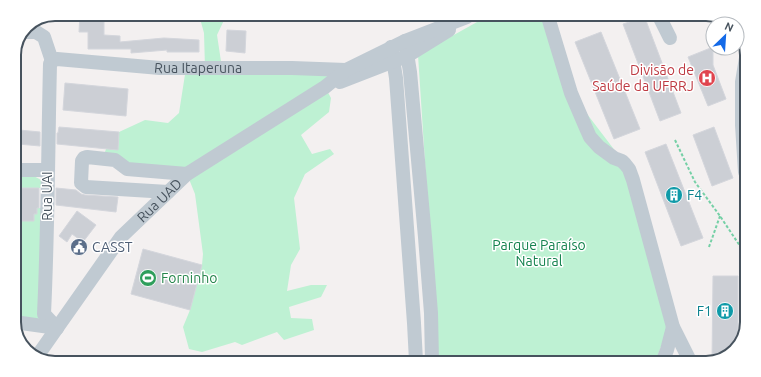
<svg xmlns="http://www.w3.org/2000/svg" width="761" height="377" viewBox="0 0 761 377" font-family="Ubuntu,sans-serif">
	<rect width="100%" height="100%" fill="#f3f0f0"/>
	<path fill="#bef1d3" d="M199 15H254L252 20 225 18 217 35 222 68 346 70 325 87 331 98 329 112 301 135 312 154 330 149 334 154 305 174 294 198 300 249 291 265 287 291 311 285H327L321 297 289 307 291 318 312 319 314 330 284 340 277 332 242 345 235 342 202 352 189 349 183 327 190 310 202 265 203 254 195 194 187 174 103 158 106 149H118L119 132 145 120 168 123 179 113 186 68H205L204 33Z
		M486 17H548L571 93 629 169 668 327 655 363 438 361 418 55Z
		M14 170 30 174 43 181 40 188H21L22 221H34V214L37 208H41L44 314 57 328 14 322Z"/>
	<path fill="#cccfd5" stroke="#d4d6dc" d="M80 14H104V35L120 36V42L164 38 199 40V52H167V50L131 53V49H88V32H79Z
		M642 18H645L681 113 660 121 623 24Z
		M227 30 246 31 245 53 226 51Z
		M601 32 640 129 614 139 575 42Z
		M713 47V65L726 99 708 106 688 57Z
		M65 83 128 89 126 116 63 110Z
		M59 127 119 132 118 150 57 144V133H58Z
		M714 127 733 178 712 186 693 135Z
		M19 130 40 132V146L18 144Z
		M666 144 703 238 681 246 645 152Z
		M21 188H39V208H37V214H34V221H22Z
		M56 188 76 190 81 194 85 195 118 197 116 212 56 205Z
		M77 211 96 225 83 242 72 234 67 242 59 236Z
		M143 249 202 265 190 310 131 294Z
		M713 276H738V346L729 356 712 361Z"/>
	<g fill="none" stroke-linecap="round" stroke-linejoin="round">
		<path stroke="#75d0a6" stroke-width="2" stroke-dasharray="3 2" stroke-linecap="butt" d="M675 140 695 182 720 216 744 252
			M709 247 720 216"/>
		<g stroke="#c0cad2" stroke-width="14">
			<path d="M548 17 571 93 586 128 590 137 599 147 614 158 622 161 625 164 629 169 633 180 673 327 691 363"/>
			<path d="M660 18 670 38"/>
			<path d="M23 32H36L44 37 52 61"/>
			<path d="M405 41 410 72 425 237 431 313 432 361"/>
			<path d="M391 47 396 78 414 323 416 361"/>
			<path id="s1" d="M52 61 57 59 160 68H292L346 70"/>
			<path d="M52 61 50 64C48 147 48 231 44 314L57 328"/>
			<path d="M340 82 407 56 449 30"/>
			<path d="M14 170H47"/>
			<path d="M745 172 742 125V82L747 52"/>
			<path d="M168 192 86 187 81 183 82 161 84 158 87 157 115 160 127 169 187 174"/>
			<path d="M14 322 57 328"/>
			<path id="s2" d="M36 358 57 328 121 237 187 174 325 87 346 70 405 41 467 17"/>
			<path d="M662 363 667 350 673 327"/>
		</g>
	</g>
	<defs>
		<g id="hospital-disc" transform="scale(0.9)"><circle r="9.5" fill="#e0444e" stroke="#fff"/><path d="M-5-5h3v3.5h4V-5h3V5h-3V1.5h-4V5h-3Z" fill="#fff"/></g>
		<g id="building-disc" transform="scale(0.9)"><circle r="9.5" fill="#0f9aa8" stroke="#fff"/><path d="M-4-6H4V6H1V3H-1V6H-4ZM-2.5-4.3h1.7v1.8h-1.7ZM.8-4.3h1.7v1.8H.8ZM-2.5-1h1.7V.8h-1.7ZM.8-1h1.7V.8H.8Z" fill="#fff"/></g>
		<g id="civic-disc" transform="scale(0.9)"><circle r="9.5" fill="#5c6f8a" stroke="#fff"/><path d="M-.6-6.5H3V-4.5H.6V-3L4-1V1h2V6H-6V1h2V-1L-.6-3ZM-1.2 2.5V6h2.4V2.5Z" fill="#fff"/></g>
		<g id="stadium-disc" transform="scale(0.9)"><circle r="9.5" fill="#2e9e5b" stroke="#fff"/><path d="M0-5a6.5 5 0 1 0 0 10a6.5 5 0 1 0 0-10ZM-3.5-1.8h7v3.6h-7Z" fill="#fff"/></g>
	</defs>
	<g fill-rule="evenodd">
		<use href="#hospital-disc" x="707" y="78"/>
		<use href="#building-disc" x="674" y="195"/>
		<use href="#civic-disc" x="79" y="247"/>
		<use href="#stadium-disc" x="148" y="278"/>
		<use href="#building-disc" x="725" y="311"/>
	</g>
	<g text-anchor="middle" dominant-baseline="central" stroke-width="3" stroke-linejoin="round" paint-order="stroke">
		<g font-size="14" fill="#47535e" stroke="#fff">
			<text stroke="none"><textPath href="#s1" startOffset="147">Rua Itaperuna</textPath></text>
			<text transform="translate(47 196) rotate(-90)">Rua UAI</text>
			<text stroke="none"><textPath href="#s2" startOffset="201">Rua UAD</textPath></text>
		</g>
		<g font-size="14" fill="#be3a42" stroke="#fff" text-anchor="end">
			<text x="694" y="70">Divisão de<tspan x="694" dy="16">Saúde da UFRRJ</tspan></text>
		</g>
		<g font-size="14" fill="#0d838f" stroke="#fff" text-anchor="start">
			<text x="687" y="195">F4</text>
			<text x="712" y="311" text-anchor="end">F1</text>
		</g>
		<g font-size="14" fill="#15834f" stroke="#fff">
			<text x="539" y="245">Parque Paraíso<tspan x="539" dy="16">Natural</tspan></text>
		</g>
		<g font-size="14" fill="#4e5e75" stroke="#fff" text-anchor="start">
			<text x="92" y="247">CASST</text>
		</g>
		<g font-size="14" fill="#27864d" stroke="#fff" text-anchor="start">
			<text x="161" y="278">Forninho</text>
		</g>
	</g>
	<path d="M0 0H761V377H0ZM55 21H706A34 34 0 0 1 740 55V322A34 34 0 0 1 706 356H55A34 34 0 0 1 21 322V55A34 34 0 0 1 55 21Z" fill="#fff" fill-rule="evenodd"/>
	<path fill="none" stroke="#47535e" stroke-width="2" d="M55 21H706A34 34 0 0 1 740 55V322A34 34 0 0 1 706 356H55A34 34 0 0 1 21 322V55A34 34 0 0 1 55 21Z"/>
	<g transform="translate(725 36) rotate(25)"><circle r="19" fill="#ffffff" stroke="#b5babf"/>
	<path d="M0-3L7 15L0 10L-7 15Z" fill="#146ae8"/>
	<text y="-6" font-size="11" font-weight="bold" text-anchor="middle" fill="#47535e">N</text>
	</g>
</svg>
